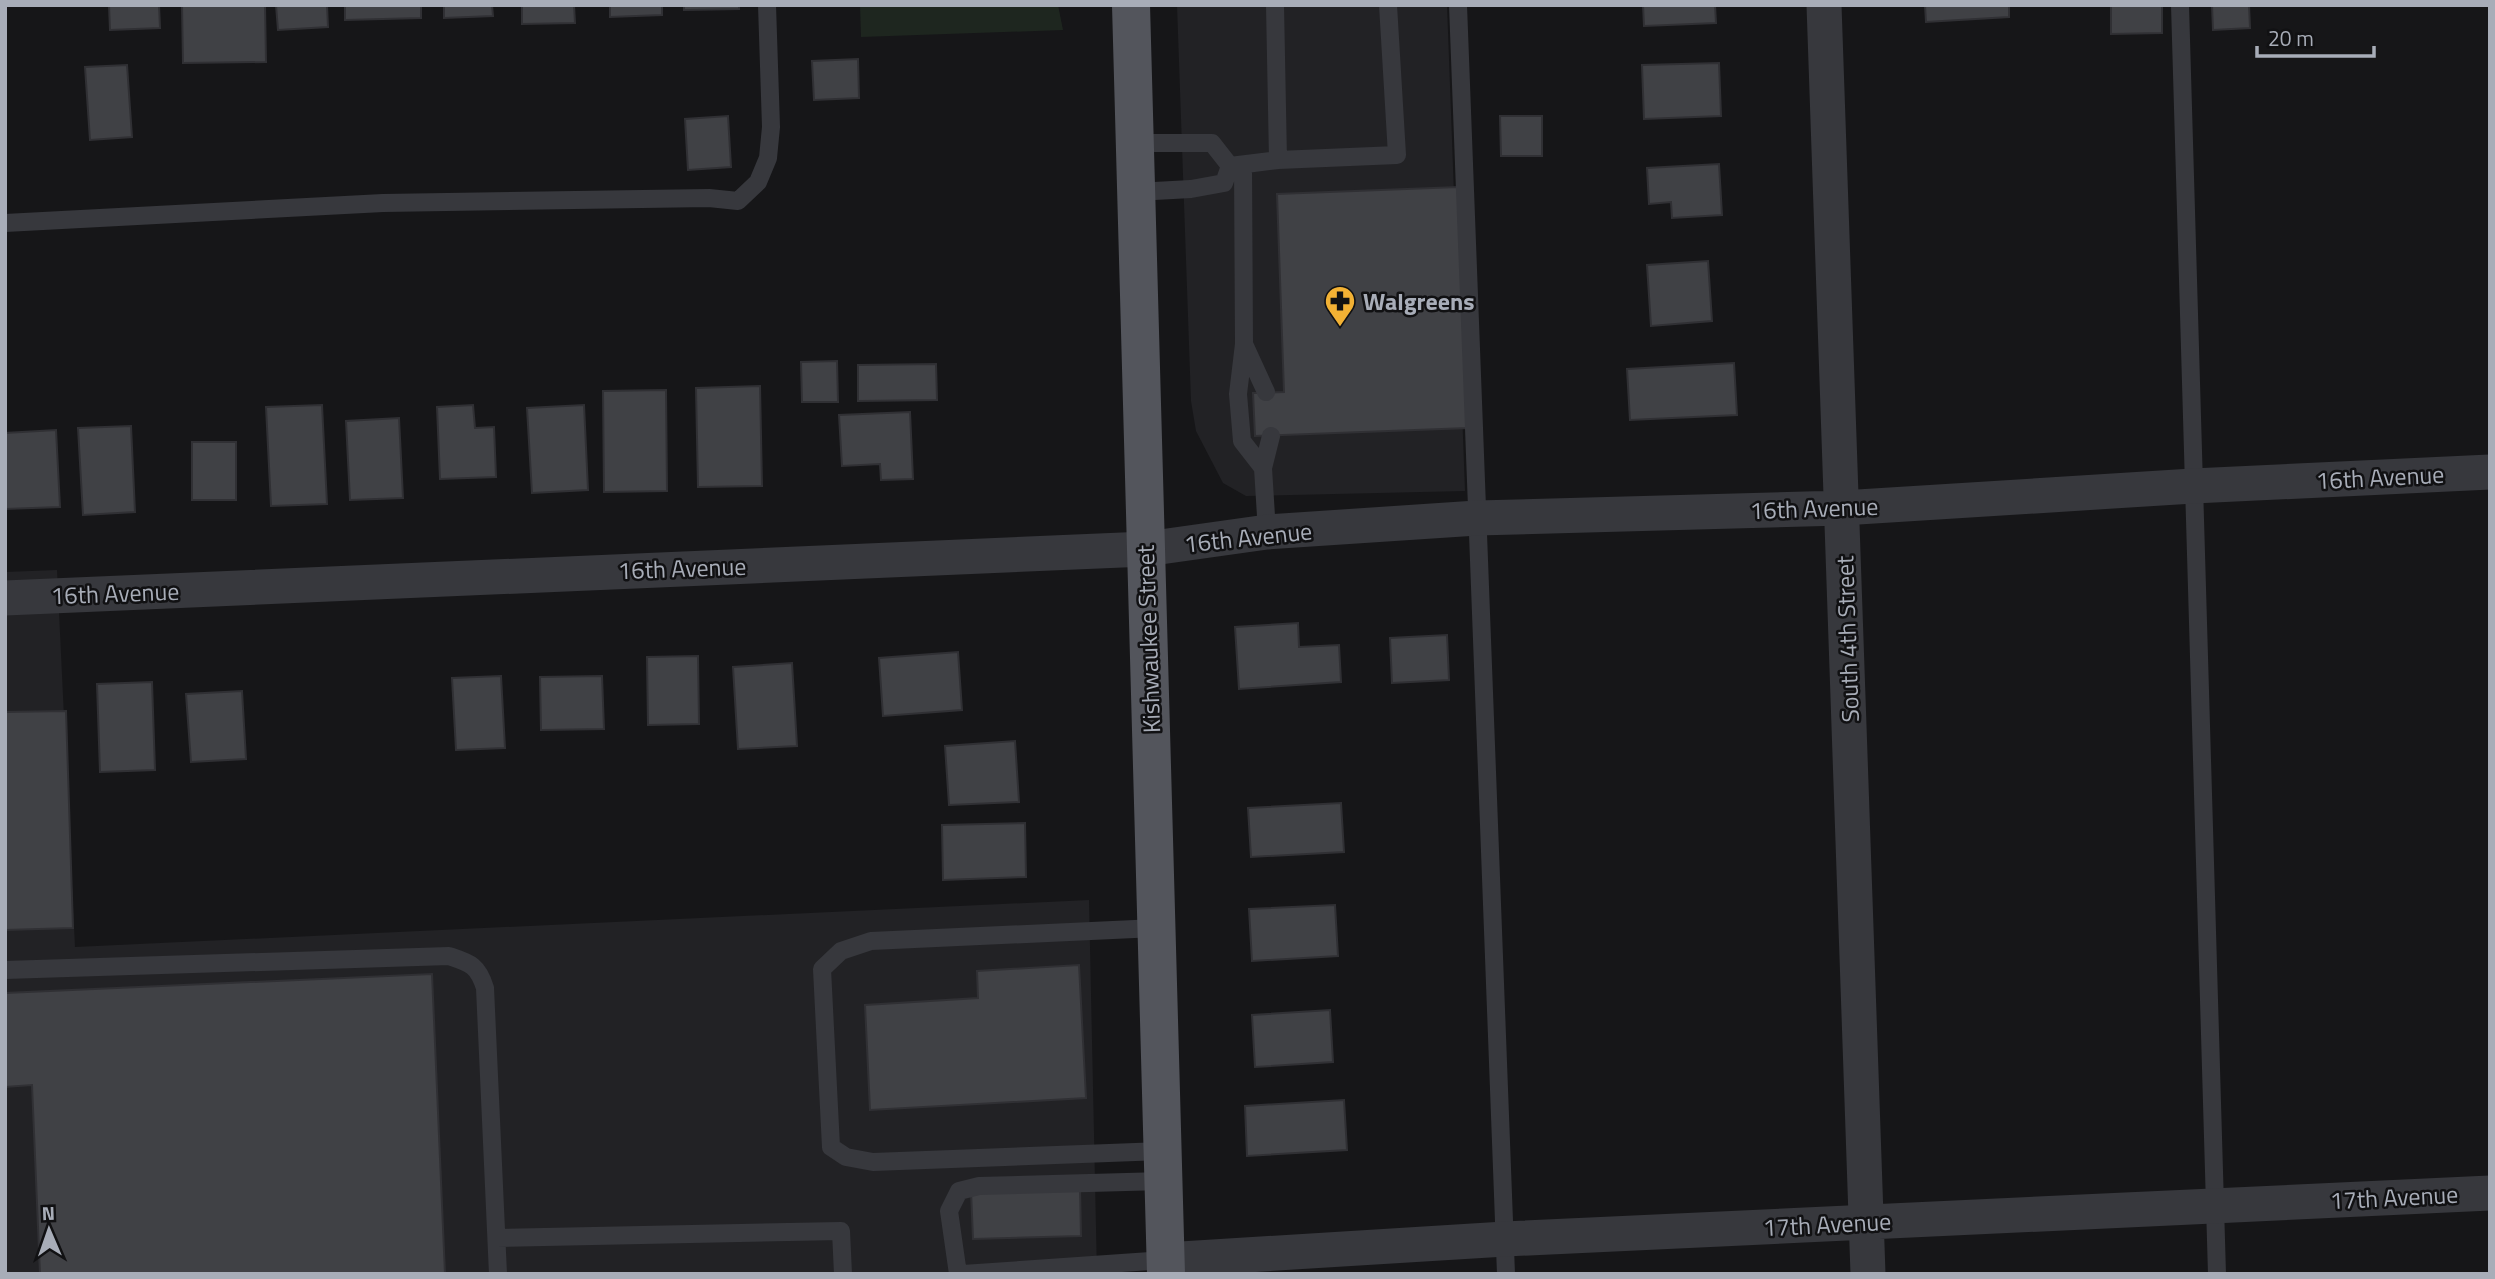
<svg xmlns="http://www.w3.org/2000/svg" width="2495" height="1279" viewBox="0 0 2495 1279" font-family="'Titillium Web',sans-serif">
	<rect width="100%" height="100%" fill="#161618"/>
	<path fill="#222225" d="M1177 5H1447L1465 491 1246 496 1223 483 1196 431 1191 401Z
		M57 570 75 947 1089 900 1097 1274H5V572Z"/>
	<path fill="#1e261f" d="M860 5H1058L1063 30 861 37Z"/>
	<path fill="#404145" stroke="#303034" stroke-width="2" d="M109 5H159L160 28 110 30Z
		M182 5H265L266 62 183 63Z
		M276 5H327L328 27 278 30Z
		M345 5H421V18L345 20Z
		M444 5H492L493 16 444 18Z
		M522 5H574L575 23 522 24Z
		M610 5H662V15L610 17Z
		M684 5H739V9L684 10Z
		M1643 5H1715L1716 23 1644 26Z
		M1925 5H2009V17L1926 22Z
		M2111 5H2162V33L2111 34Z
		M2212 5H2249L2250 28 2213 30Z
		M858 59 859 98 814 100 812 61Z
		M1719 63 1721 116 1644 119 1642 65Z
		M127 65 132 137 90 140 85 67Z
		M728 116 731 167 688 170 685 119Z
		M1500 116H1542V156H1501Z
		M1719 164 1722 215 1672 218 1671 202 1649 204 1647 168Z
		M1458 187 1468 428 1255 436 1253 393 1284 392 1277 194Z
		M1708 261 1712 321 1651 326 1647 265Z
		M837 361 838 402H802L801 362Z
		M1734 363 1737 415 1630 420 1627 369Z
		M936 364 937 400 858 401V365Z
		M760 386 762 486 698 487 696 388Z
		M666 390 667 491 604 492 603 391Z
		M322 405 327 504 271 506 266 407Z
		M473 405 475 428 494 427 496 477 440 479 437 407Z
		M584 405 588 490 532 493 527 408Z
		M910 412 913 479 881 480 880 464 842 466 839 415Z
		M399 418 403 498 350 500 346 421Z
		M131 426 135 512 83 515 78 428Z
		M56 430 60 507 5 509V433Z
		M192 442H236V500H192Z
		M1298 623 1299 647 1339 645 1341 682 1239 689 1235 627Z
		M1447 635 1449 680 1392 683 1390 638Z
		M958 652 962 710 883 716 879 658Z
		M698 656 699 724 648 725 647 657Z
		M792 663 797 746 738 749 733 667Z
		M501 676 505 748 456 750 452 678Z
		M602 676 604 729 541 730 540 677Z
		M152 682 155 770 100 772 97 684Z
		M242 691 246 759 191 762 186 694Z
		M66 711 73 928 5 930V712Z
		M1015 741 1019 802 949 805 945 746Z
		M1341 803 1344 852 1251 857 1248 808Z
		M1025 823 1026 877 943 880 942 825Z
		M1335 905 1338 956 1252 961 1249 909Z
		M1079 965 1086 1098 870 1110 865 1005 978 998 977 971Z
		M432 974 445 1274H40L32 1085 5 1087V993Z
		M1330 1010 1333 1062 1255 1067 1252 1015Z
		M1344 1100 1347 1150 1247 1156 1245 1106Z
		M1080 1188 1081 1236 973 1239 971 1191Z"/>
	<g fill="none" stroke-linecap="round" stroke-linejoin="round">
		<path stroke="#37383d" stroke-width="18" d="M1458 5 1506 1274
			M2180 5 2217 1274
			M1136 143H1212L1230 166
			M1278 160 1397 155 1388 5
			M1243 165 1244 344 1238 394 1242 441 1263 468
			M1230 166 1278 160 1275 5
			M1136 192 1191 189 1224 183 1230 166
			M5 223 383 203 709 198 738 201 758 182 768 158 771 127 767 5
			M1244 344 1266 392
			M1267 532 1263 468 1271 436
			M1156 928 871 941 841 951 822 969 831 1147 846 1157 873 1162 1162 1151
			M5 970 449 956C470 963 478 965 485 988L498 1274
			M497 1238 841 1231 843 1274
			M958 1274 949 1211 959 1191 979 1186 1163 1181
			M963 1274 1165 1260"/>
		<path stroke="#37383d" stroke-width="35" d="M1824 5 1868 1274
			M5 598 1146 549 1267 532 1477 518 1842 508 2193 486 2490 472
			M1165 1260 1505 1239 2490 1193"/>
		<path stroke="#53555c" stroke-width="38" d="M1131 5 1166 1274"/>
	</g>
	<defs>
		<g id="pharmacy-pin" transform="scale(1.575)"><path d="M0 17L-7.5 6A9.5 9.5 0 1 1 7.5 6Z" fill="#f2b134" stroke="#111113"/><path d="M-2-6h4v4h4v4h-4v4h-4v-4h-4v-4h4Z" fill="#111"/></g>
	</defs>
	<g fill-rule="evenodd">
		<use href="#pharmacy-pin" x="1340" y="301"/>
	</g>
	<g text-anchor="middle" dominant-baseline="central" stroke-width="5" stroke-linejoin="round" paint-order="stroke">
		<g font-size="24" font-weight="bold" fill="#a8adb8" stroke="#111113" text-anchor="start">
			<text x="1363" y="301">Walgreens</text>
		</g>
		<g font-size="24" fill="#a8adb8" stroke="#111113">
			<text transform="translate(2380 477) rotate(-3)">16th Avenue</text>
			<text transform="translate(1814 508) rotate(-2)">16th Avenue</text>
			<text transform="translate(1248 537) rotate(-6)">16th Avenue</text>
			<text transform="translate(682 568) rotate(-2)">16th Avenue</text>
			<text transform="translate(115 593) rotate(-2)">16th Avenue</text>
			<text transform="translate(1148 639) rotate(-92)">Kishwaukee Street</text>
			<text transform="translate(1847 639) rotate(-92)">South 4th Street</text>
			<text transform="translate(2394 1197) rotate(-3)">17th Avenue</text>
			<text transform="translate(1827 1224) rotate(-3)">17th Avenue</text>
		</g>
	</g>
	<rect width="2495" height="1279" fill="none" stroke="#a8adb8" stroke-width="14"/>
	<g transform="translate(49 1230) rotate(358)" stroke="#111113" stroke-width="5" paint-order="stroke">
	<path d="M0-5L12 26L0 18L-12 26Z" fill="#a8adb8"/>
	<text y="-10" font-size="19" font-weight="bold" text-anchor="middle" fill="#a8adb8">N</text>
	</g>
	<path d="M2257 46v10h117v-10" fill="none" stroke="#a8adb8" stroke-width="3.5"/>
	<text x="2268" y="46" font-size="21" fill="#a8adb8" stroke="#111113" stroke-width="5" paint-order="stroke">20 m</text>
</svg>
